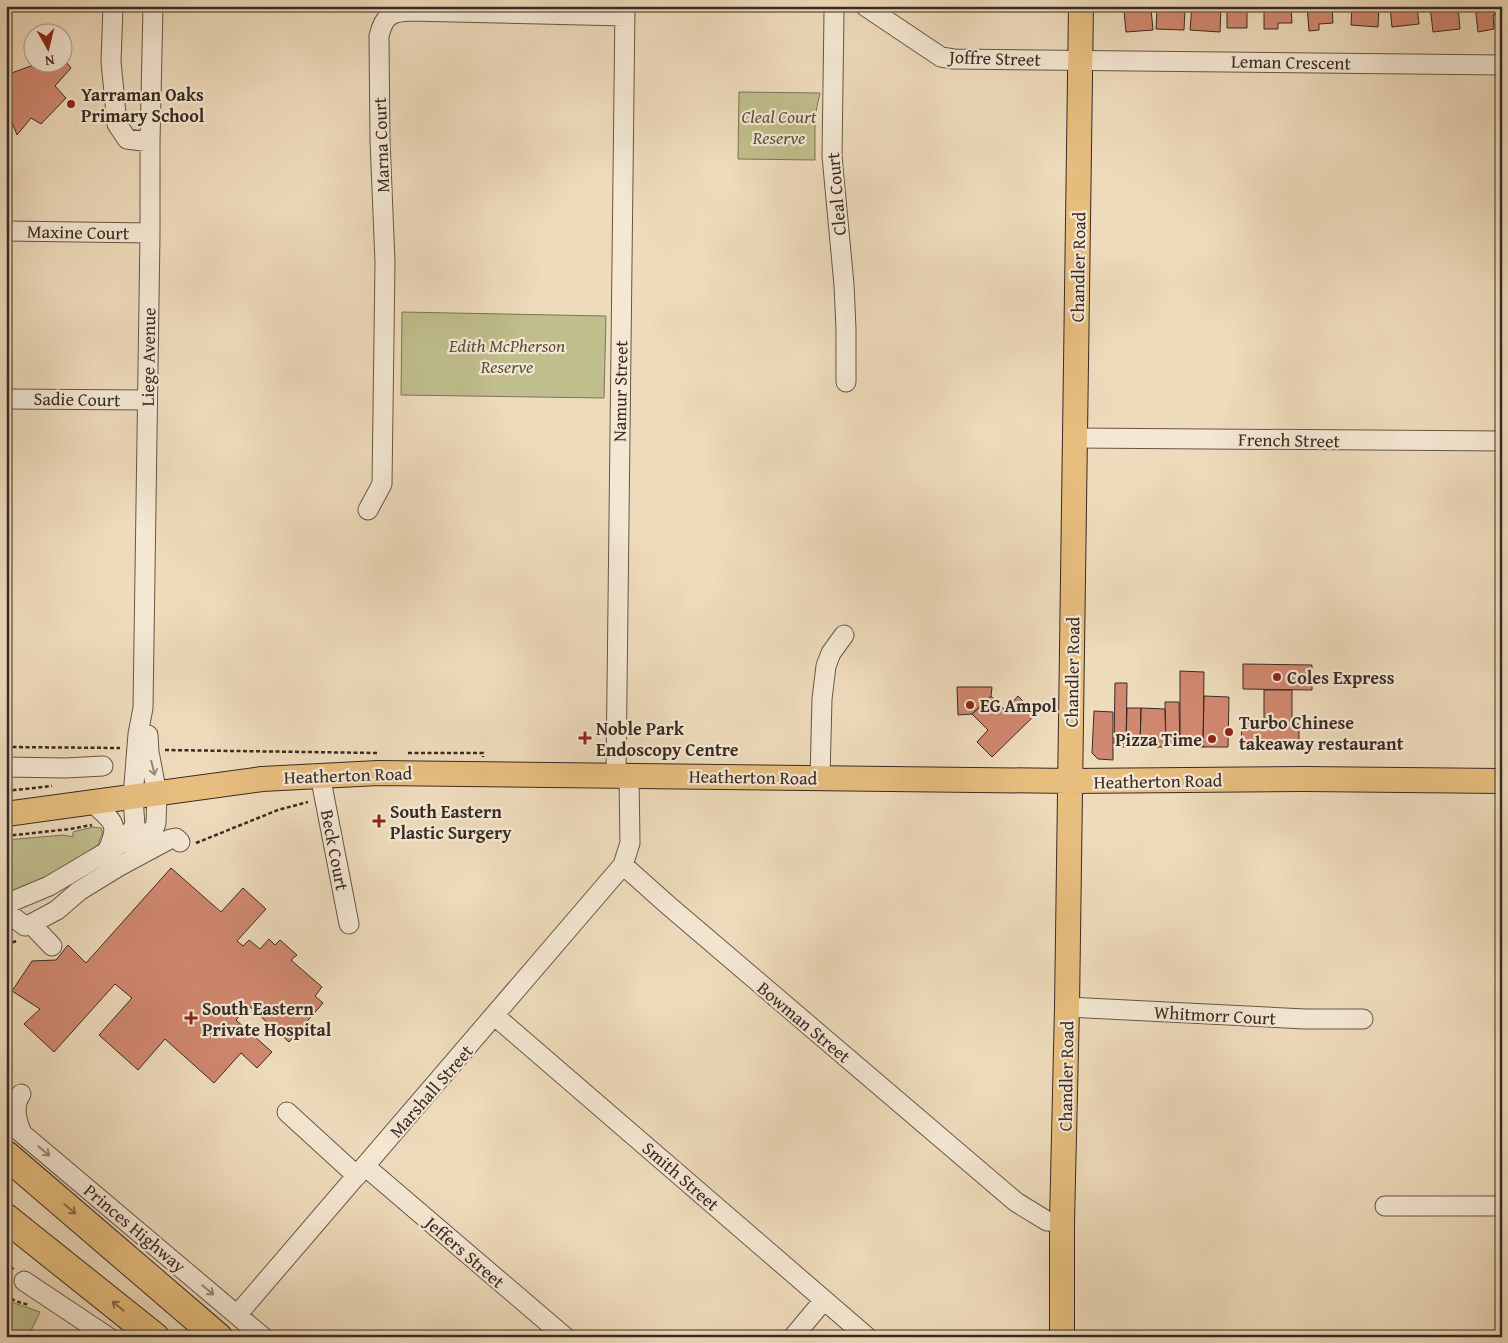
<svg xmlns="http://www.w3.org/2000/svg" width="1508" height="1343" viewBox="0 0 1508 1343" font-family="'Gentium Book Plus',serif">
	<rect width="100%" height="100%" fill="#eedbbb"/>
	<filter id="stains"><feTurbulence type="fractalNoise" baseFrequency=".004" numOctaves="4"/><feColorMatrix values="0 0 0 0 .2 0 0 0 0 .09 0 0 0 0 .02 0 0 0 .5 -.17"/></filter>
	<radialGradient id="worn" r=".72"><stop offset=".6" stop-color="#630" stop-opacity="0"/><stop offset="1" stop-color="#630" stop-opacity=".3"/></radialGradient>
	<path fill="#bfbe8c" stroke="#7c7458" d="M739 92 820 93 815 116V160L738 159Z
		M402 312 606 316 604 398 401 395Z
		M93 827 101 828C105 835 98 838 99 844 67 867 43 881 6 896V840L64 835 73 837V832Z
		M6 1299 11 1302 40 1312 28 1337H6Z"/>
	<path fill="#d18870" stroke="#382a25" d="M43 6H65L57 12Z
		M1192 6H1221L1220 32 1190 30Z
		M1227 6H1254V9H1247V28H1227Z
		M1264 6H1291L1292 23H1278V29H1264Z
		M1307 6H1332L1333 23 1319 24V30L1309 31Z
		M1352 6H1379L1378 27 1351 25Z
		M1390 6H1417L1419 24 1392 27Z
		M1430 6H1458L1460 29 1433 32Z
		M1475 6H1499L1500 14 1493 15 1494 29 1478 32Z
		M1151 9 1153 30 1126 32 1124 11Z
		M1157 9 1185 10 1184 30 1156 29Z
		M62 57 71 68 55 86 66 98 41 124 31 118 17 135 6 107V75L42 62H62Z
		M1243 664 1312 665V690L1243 689Z
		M1180 671 1204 672 1203 747H1180Z
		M1115 683H1127L1126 747H1114Z
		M957 687H992L991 696 972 714 958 715Z
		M1264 690H1292V724H1299V744H1241L1242 723H1264Z
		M991 696 1005 710 1018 696 1036 714 992 757 977 742 988 730 972 714Z
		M1204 696 1229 697 1228 747H1203Z
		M1165 702H1179L1180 747H1166Z
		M1127 708H1141L1140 747H1126Z
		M1141 708 1165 709 1166 747H1140Z
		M1094 711 1113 712V760L1098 759 1092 753Z
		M171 868 221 912 243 888 266 909 237 941 243 946 249 940 260 949 269 939 275 945 280 940 297 955 291 960 322 987 315 996 323 1003 289 1042 249 1006 236 1020 272 1052 257 1068 241 1053 214 1083 165 1039 138 1070 99 1035 132 998 115 984 54 1052 24 1024 40 1009 12 991 32 961 56 960 68 945 86 963Z"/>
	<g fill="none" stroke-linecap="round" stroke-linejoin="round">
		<g stroke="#66564a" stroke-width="21">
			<path id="minor" d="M113 6 111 62 117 124 127 139 150 142
				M835 6 834 13 832 156 844 285 846 329V382
				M865 6 941 57 954 59 1502 65
				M6 231 150 233
				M6 399 147 400
				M1075 438 1502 441
				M368 510 382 484 385 262 380 140 379 36C384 16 390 12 410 11L625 16
				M6 767 65 768 103 766
				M320 775 349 924
				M616 775 625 6
				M820 778 822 699 826 666 831 653 844 635
				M93 803C114 823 120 823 107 852
				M120 844 135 826 133 797 138 734 143 708 150 233V142L153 6
				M623 865 669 906 1016 1202 1047 1221 1062 1222
				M6 904 49 886 120 844 143 836 154 829 156 823 157 794 149 752 148 735
				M6 912 25 926 31 924 57 910 79 891 118 867 170 839 176 838 180 842
				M31 924 52 946
				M1067 1007 1305 1019H1363
				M495 1016 867 1337
				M287 1112 357 1176
				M6 1120 263 1337
				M21 1131C16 1119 13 1105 21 1094
				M366 1167 565 1337
				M1385 1206H1502
				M24 1281 108 1337
				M237 1315 623 865 630 843 629 776
				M793 1337 824 1300"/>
		</g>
		<g stroke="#382a25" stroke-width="26">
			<path id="major" d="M6 814 262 779 378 773 1071 781 1304 779 1502 781
				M1062 1337V1222L1067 1007 1081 6"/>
		</g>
		<g stroke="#382a25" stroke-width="30">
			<path id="highway" d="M6 1155 218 1337
				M6 1218 155 1337"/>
		</g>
		<path stroke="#382a25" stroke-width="2.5" stroke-dasharray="4 2.5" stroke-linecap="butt" d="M6 747 120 748
			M165 750 377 753
			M408 753H483V757
			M6 791 52 786
			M6 836 70 829 92 825
			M196 843 278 810 308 802
			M6 944 17 941
			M6 1262 14 1270
			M6 1295 15 1301 29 1305"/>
		<use href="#minor" stroke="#f4e8d3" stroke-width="19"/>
		<use href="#major" stroke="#e7be7e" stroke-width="24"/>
		<use href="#highway" stroke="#e7be7e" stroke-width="28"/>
	</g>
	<defs><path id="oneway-shaft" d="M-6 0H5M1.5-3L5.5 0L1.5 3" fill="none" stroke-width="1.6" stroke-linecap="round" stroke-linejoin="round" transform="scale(1.25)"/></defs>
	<g stroke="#96897c">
		<use href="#oneway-shaft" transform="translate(153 768) rotate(76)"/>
		<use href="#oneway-shaft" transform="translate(44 1151) rotate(40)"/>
		<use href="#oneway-shaft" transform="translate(208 1290) rotate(40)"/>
	</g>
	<g stroke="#876d4d">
		<use href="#oneway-shaft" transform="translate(70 1209) rotate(41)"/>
		<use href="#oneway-shaft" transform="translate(118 1306) rotate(-141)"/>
	</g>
	<g fill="#8f2418" stroke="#f4e8d3" stroke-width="2">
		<circle cx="71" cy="104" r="5"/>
		<circle cx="1277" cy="677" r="5"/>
		<circle cx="970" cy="705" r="5"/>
		<circle cx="1229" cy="732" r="5"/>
		<path d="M582.5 730.5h5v5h5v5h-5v5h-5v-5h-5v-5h5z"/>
		<circle cx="1212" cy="739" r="5"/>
		<path d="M376.5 813.5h5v5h5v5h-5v5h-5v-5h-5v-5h5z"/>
		<path d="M188.5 1010.5h5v5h5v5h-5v5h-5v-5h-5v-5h5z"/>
	</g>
	<g text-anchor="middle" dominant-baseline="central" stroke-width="4.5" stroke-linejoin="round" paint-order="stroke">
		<g font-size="18" fill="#382a25" stroke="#f4e8d3">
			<text transform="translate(995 58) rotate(2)">Joffre Street</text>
			<text transform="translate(1291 62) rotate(1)">Leman Crescent</text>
			<text transform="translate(381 145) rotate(-92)">Marna Court</text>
			<text transform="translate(836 194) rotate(-95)">Cleal Court</text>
			<text transform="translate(78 232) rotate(1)">Maxine Court</text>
			<text transform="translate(1078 267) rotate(-89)">Chandler Road</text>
			<text transform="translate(148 357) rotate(-89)">Liege Avenue</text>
			<text transform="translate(620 391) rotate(-89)">Namur Street</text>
			<text transform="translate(77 399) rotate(1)">Sadie Court</text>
			<text transform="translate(1289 440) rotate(1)">French Street</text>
			<text transform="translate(1072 672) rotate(-89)">Chandler Road</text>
			<text transform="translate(348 775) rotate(-2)">Heatherton Road</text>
			<text transform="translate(753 777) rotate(1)">Heatherton Road</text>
			<text transform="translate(1158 781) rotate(-1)">Heatherton Road</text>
			<text transform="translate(335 850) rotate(79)">Beck Court</text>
			<text transform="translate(1215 1015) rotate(3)">Whitmorr Court</text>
			<text transform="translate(804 1022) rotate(40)">Bowman Street</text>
			<text transform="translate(1066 1076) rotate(-89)">Chandler Road</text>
			<text transform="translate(431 1091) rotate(-49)">Marshall Street</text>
			<text transform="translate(681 1176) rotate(41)">Smith Street</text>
			<text transform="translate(135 1228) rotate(40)">Princes Highway</text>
			<text transform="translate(465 1252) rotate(41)">Jeffers Street</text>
		</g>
		<g font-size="18" font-weight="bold" fill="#382a25" stroke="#f4e8d3" text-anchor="start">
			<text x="81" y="94">Yarraman Oaks<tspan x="81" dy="21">Primary School</tspan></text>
			<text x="1287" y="677">Coles Express</text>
			<text x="980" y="705">EG Ampol</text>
			<text x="1239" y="722">Turbo Chinese<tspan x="1239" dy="21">takeaway restaurant</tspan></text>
			<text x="596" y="728">Noble Park<tspan x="596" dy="21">Endoscopy Centre</tspan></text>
			<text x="1202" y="739" text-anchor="end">Pizza Time</text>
			<text x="390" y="811">South Eastern<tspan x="390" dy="21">Plastic Surgery</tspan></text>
			<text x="202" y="1008">South Eastern<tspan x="202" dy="21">Private Hospital</tspan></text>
		</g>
		<g font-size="18" font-style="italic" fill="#5a4f3f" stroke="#f4e8d3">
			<text x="779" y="116">Cleal Court<tspan x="779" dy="21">Reserve</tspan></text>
			<text x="507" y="345">Edith McPherson<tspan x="507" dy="21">Reserve</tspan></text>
		</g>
	</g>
	<rect width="1508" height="1343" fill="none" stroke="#eedbbb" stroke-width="25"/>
	<rect x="8" y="8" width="1493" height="1328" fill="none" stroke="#382a25" stroke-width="2.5"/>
	<rect x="12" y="12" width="1483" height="1318" fill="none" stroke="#382a25"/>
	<g transform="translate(48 48) rotate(172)"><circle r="24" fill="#f4e8d3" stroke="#a99c8d"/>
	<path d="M0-4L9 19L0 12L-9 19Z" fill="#8f2418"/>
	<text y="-8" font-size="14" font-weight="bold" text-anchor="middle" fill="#382a25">N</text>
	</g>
	<rect width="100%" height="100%" filter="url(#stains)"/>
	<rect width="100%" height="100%" fill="url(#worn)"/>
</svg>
